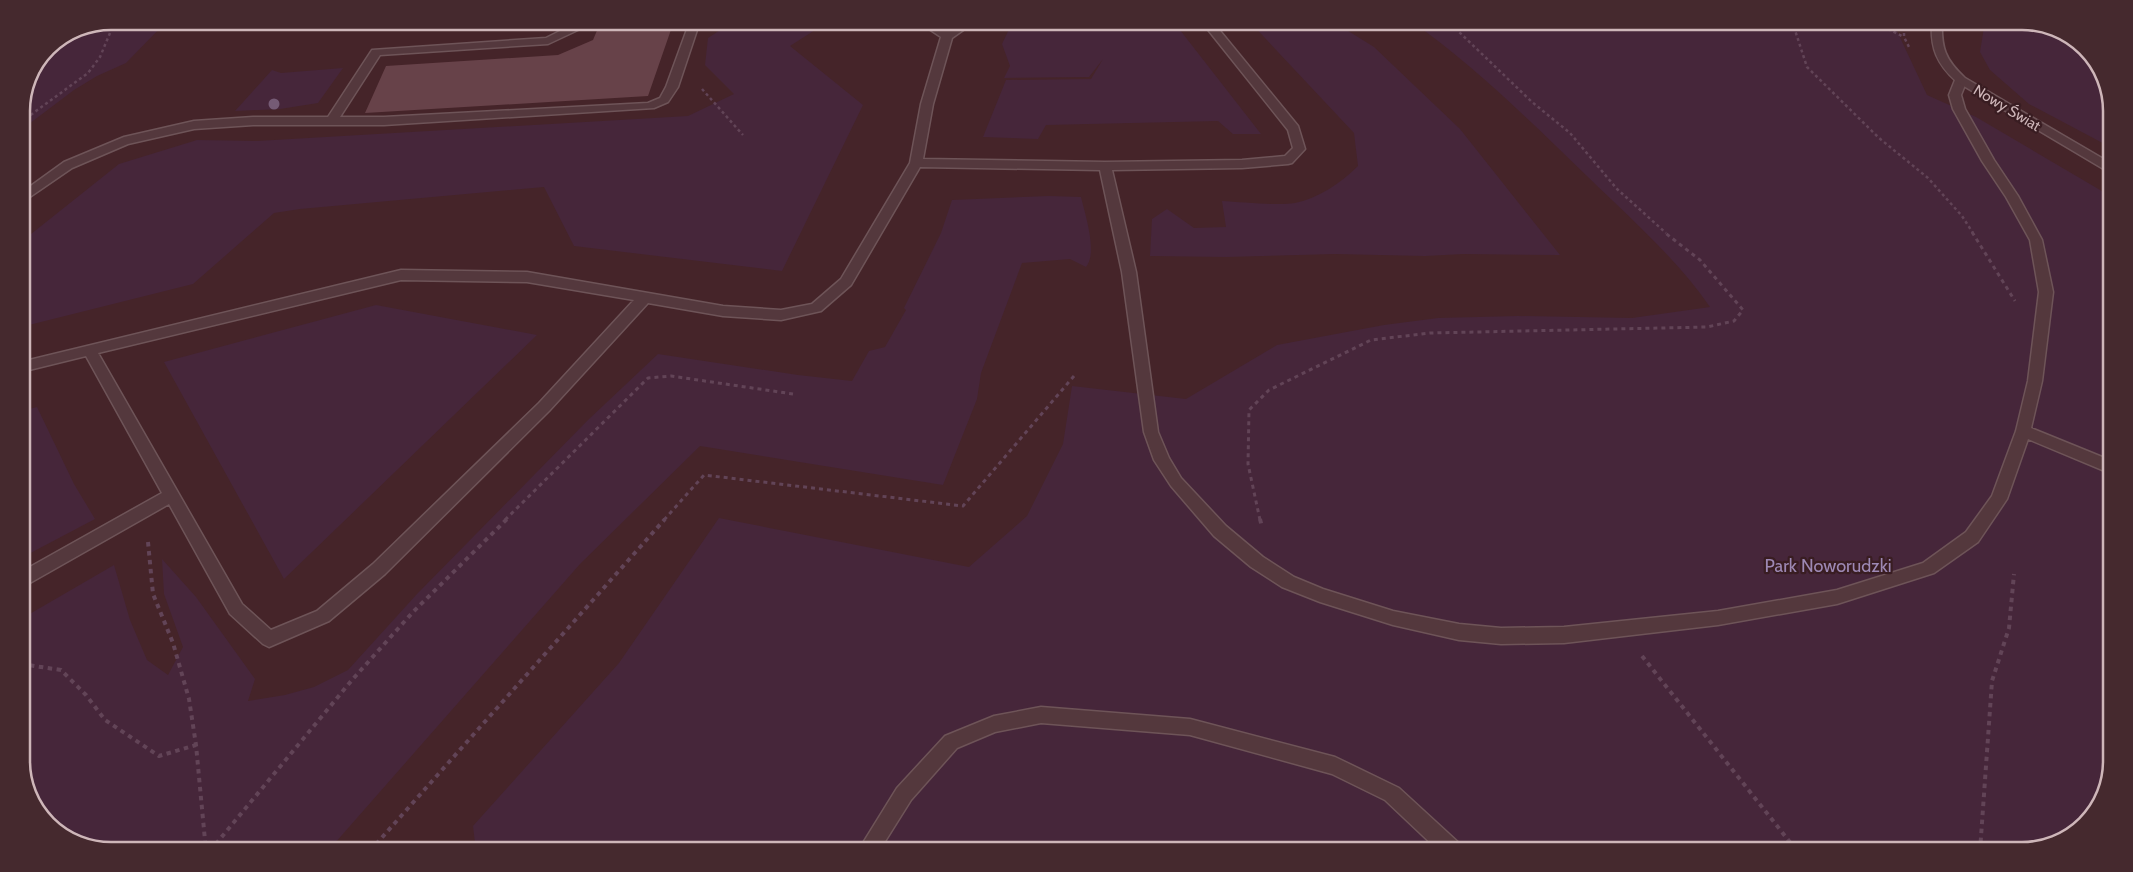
<svg xmlns="http://www.w3.org/2000/svg" width="2133" height="872" viewBox="0 0 2133 872" font-family="Cabin,sans-serif">
	<rect width="100%" height="100%" fill="#452429"/>
	<path fill="#46263a" d="M111 21H167L126 63 97 76 74 90 21 130V106L48 47 77 28Z
		M734 21H829L790 46 863 105 782 271 574 246 544 187 300 209 274 213 193 284 21 327V242L119 164 197 140 257 141 688 116 734 94 705 65 708 38Z
		M1013 21H1173L1261 134H1233L1218 121 1046 125 1038 139 983 137 1006 80 1091 79 1103 59 1089 77 1004 78 1010 66 1002 44Z
		M1249 21H1337L1345 29 1374 47 1460 129 1560 255 1463 254 1425 256 1335 254 1226 257 1150 256 1152 219 1167 209 1194 228 1226 227 1222 201C1242 202 1278 206 1295 203 1319 198 1341 183 1358 166L1354 133Z
		M1411 21H1898L1897 31 1927 95 1976 117 2112 197V761L2105 795 2072 835 2022 851H476L473 826 619 663 719 518 969 567 1027 516 1063 444 1072 386 1186 399 1277 345 1384 325 1438 318 1518 316 1632 318 1710 307C1677 259 1630 218 1588 177 1532 123 1475 66 1411 21Z
		M1985 21H2022L2056 28 2093 57 2112 106V148L2029 104 1990 70 1980 52Z
		M343 68 318 103 280 109 235 111 272 70 281 73Z
		M1049 196 1081 197C1085 214 1098 253 1086 267L1070 259 1022 263 981 373 977 399 943 485 700 446 580 564 328 851H111L77 844 40 815 21 767V619L114 565 130 620 147 660 168 675 183 647 164 594 162 559 196 597 255 679 248 701 285 695 314 687 348 670 417 594 588 420 658 354 798 375 852 381 869 351 885 347 906 310 904 308 941 233 952 200Z
		M376 305 537 335 284 579 164 362Z
		M37 407 74 484 95 519 21 558V411Z"/>
	<path fill="#674249" d="M601 21H674L648 96 365 113 386 66 558 55 593 40Z"/>
	<g fill="none" stroke-linecap="round" stroke-linejoin="round">
		<g stroke="#6e5458" stroke-width="3">
			<path id="service" d="M574 21H584L580 29 548 44 380 55 340 117H384L648 103 660 98 666 87 690 21H700L678 87 668 102 654 108 384 125H253L194 129 128 144 72 168 21 203V193L64 162 124 137 194 121 253 117H328L372 50 546 38 572 25Z
				M917 21H930L947 31 963 21H976L952 38 933 104 923 159 1105 162 1242 160 1285 156 1293 148 1288 130 1201 21H1212L1298 126 1305 149 1292 163 1288 164 1242 168 1112 170 1136 272 1158 432 1169 458 1181 478 1226 526 1263 557 1294 577 1323 589 1393 611 1459 624 1501 628 1564 627 1718 611 1837 590 1923 563 1966 532 1992 496 2016 431 2028 381 2039 292 2030 240 2006 197 1982 161 1953 109 1949 95 1955 80 1961 77 1967 80 1961 95 1965 109 1994 160 2018 196 2042 240 2053 292 2042 381 2031 428 2112 461V474L2028 439 2007 499 1978 542 1934 573 1837 604 1718 625 1564 643 1501 644 1459 640 1393 625 1320 602 1282 587 1251 567 1214 536 1171 486 1154 460 1144 432 1122 272 1100 170 920 167 851 285 821 311 781 320 723 316 648 303 549 411 385 574 329 621 269 647 263 644 230 614 169 504 21 588V572L162 493 86 356 21 372V362L401 270 527 272 723 306 781 310 812 304 841 279 910 163 921 104 941 37ZM401 280 527 282 634 300 539 403 373 564 317 611 271 630 242 604 98 353Z
				M1041 707 1190 719 1335 757 1399 788 1460 844 1463 851H1439L1385 800 1332 774 1190 735 1041 723 995 732 957 748 911 800 879 851H858L897 788 945 736 994 716Z"/>
		</g>
		<g stroke="#6e5458" stroke-width="3">
			<path id="tertiary" d="M1932 21H1942C1941 48 1945 59 1965 78L2112 164V174L1957 82C1937 64 1930 48 1932 21Z"/>
		</g>
		<path stroke="#624457" stroke-width="2.5" stroke-dasharray="3 3" stroke-linecap="butt" d="M1459 21 1458 31 1532 102 1570 133 1617 189 1666 233
			M1792 21 1807 67 1879 138 1928 178 1962 216 1973 233
			M1872 21 1904 37
			M1904 21V37L1910 49
			M702 89 743 135
			M21 122 88 73 100 57 115 21"/>
		<path stroke="#624457" stroke-width="3" stroke-dasharray="4 4" stroke-linecap="butt" d="M1972 232 2015 301
			M505 520 648 378 671 376 793 394
			M664 520 704 475 963 506 1074 376
			M1260 520 1248 464 1249 410 1269 390 1371 340 1430 333 1707 327 1734 321 1743 310 1700 260 1664 232"/>
		<path stroke="#624457" stroke-width="4" stroke-dasharray="4.5 4.5" stroke-linecap="butt" d="M1260 519 1262 527
			M148 542 153 594 173 643 189 699 196 745 206 851
			M1642 656 1797 851
			M21 664 61 670 86 695 105 720 159 756 196 745
			M210 851 352 680 413 612 507 519
			M370 851 665 519
			M1980 851 1992 681 2009 628 2014 574"/>
		<use href="#service" fill="#54383d" fill-rule="evenodd"/>
		<use href="#tertiary" fill="#54383d" fill-rule="evenodd"/>
	</g>
	<circle fill="#755b75" cx="274" cy="104" r="5.5"/>
	<g text-anchor="middle" dominant-baseline="central" stroke-width="4.5" stroke-linejoin="round" paint-order="stroke">
		<g font-size="15" fill="#ceb6b9" stroke="#391d22">
			<text transform="translate(2007 108) rotate(31)">Nowy Świat</text>
		</g>
		<g font-size="18" fill="#9d88b4" stroke="#391d22">
			<text x="1828" y="566">Park Noworudzki</text>
		</g>
	</g>
	<path d="M0 0H2133V872H0ZM111 30H2022A81 81 0 0 1 2103 111V761A81 81 0 0 1 2022 842H111A81 81 0 0 1 30 761V111A81 81 0 0 1 111 30Z" fill="#45292e" fill-rule="evenodd"/>
	<path fill="none" stroke="#ceb6b9" stroke-width="2.5" d="M111 30H2022A81 81 0 0 1 2103 111V761A81 81 0 0 1 2022 842H111A81 81 0 0 1 30 761V111A81 81 0 0 1 111 30Z"/>
</svg>
